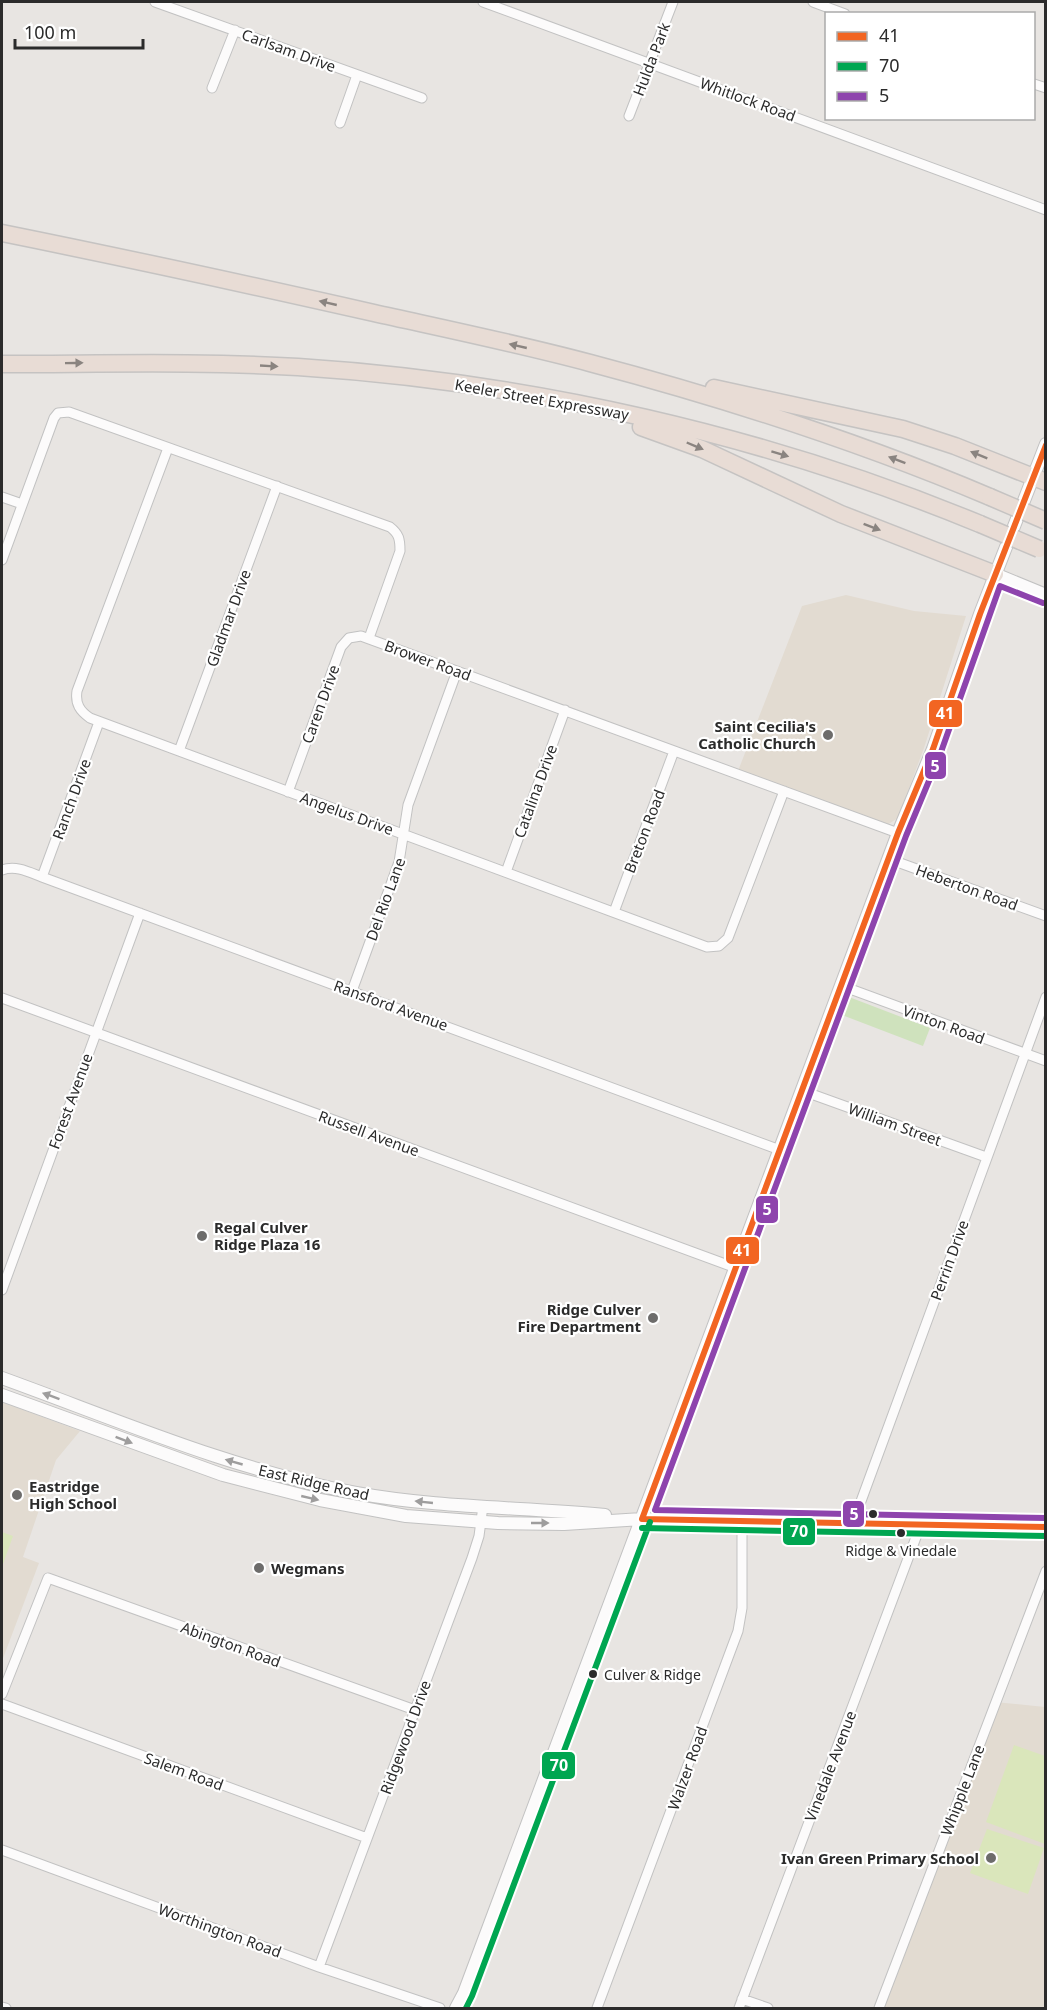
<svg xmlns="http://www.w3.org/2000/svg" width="1047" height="2010" viewBox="0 0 1047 2010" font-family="'Noto Sans',sans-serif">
	<rect width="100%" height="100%" fill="#e8e5e2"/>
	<path fill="#e2dbd1" d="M846 595 914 611 966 616 924 748 898 818 887 825 738 771 802 606Z
		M2 1402 80 1431 56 1460 23 1557 39 1563 2 1661Z
		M995 1702 1045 1707V2008H879Z"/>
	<path fill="#cfe2bd" d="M849 997 930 1028 923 1046 842 1015Z"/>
	<path fill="#dae6bb" d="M2 1532 13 1536 2 1567Z
		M1014 1745 1045 1756V1844L986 1822Z
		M987 1829 1044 1848 1028 1894 970 1873Z"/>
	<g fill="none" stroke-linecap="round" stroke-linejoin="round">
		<g stroke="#c2c2c2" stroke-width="11">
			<path id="minor" d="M155 2 422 98
				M483 2 1046 210
				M813 2 845 14
				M1034 84 1046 88
				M212 88 235 30
				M629 116 673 2
				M340 123 357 75
				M168 448 77 691C75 704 80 711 90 718L707 947 719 946 728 938 784 791
				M2 497 22 504
				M2 560 54 418 58 413 69 412 390 527C399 534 400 539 400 551L369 638
				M179 751 277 486
				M288 792 341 647 349 638 361 636 898 833
				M889 859 1046 916
				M2 870C16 865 29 872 42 877L780 1150
				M506 872 565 710
				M42 877 99 722
				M614 912 674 751
				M842 986 1046 1061
				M352 991 399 862 408 805 457 671
				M2 998 736 1268
				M803 1091 986 1157
				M2 1290 140 913
				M853 1523 1046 997
				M2 1694 48 1578 415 1710
				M2 1704 367 1838
				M2 1850 319 1967 440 2008
				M319 1967 472 1558 479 1536 483 1506
				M742 1999 768 2008
				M2 2007 6 2008
				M597 2008 738 1631 742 1608V1521
				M739 2008 921 1524
				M879 2008 1046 1571"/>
		</g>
		<g stroke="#c2c2c2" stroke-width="14">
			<path id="secondary" d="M995 574 1046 595
				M2 1378C118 1420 233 1470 356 1493 438 1508 522 1507 605 1515
				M2 1395 223 1475 320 1500 406 1516 498 1523 564 1524 642 1519 1046 1527
				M456 2008 464 1993 898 833 933 749 980 614 1046 444"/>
		</g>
		<g stroke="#c5c3c2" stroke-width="19">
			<path id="motorway" d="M2 233C126 258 250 285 374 313 446 329 519 344 590 363 726 399 860 442 990 497
				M2 364C100 364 199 361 298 367 531 382 764 435 980 524
				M714 388 903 429 955 446 1046 482
				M641 427 702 449 841 514 995 574"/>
		</g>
		<use href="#minor" stroke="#fcfbfb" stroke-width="9"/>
		<use href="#secondary" stroke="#fcfbfb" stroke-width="12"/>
		<use href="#motorway" stroke="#e8dcd5" stroke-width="16"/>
		<g stroke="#c5c3c2" stroke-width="19" stroke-linecap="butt">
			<path id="motorway-bridge" d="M990 497 1046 521
				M980 524 1039 549"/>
		</g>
		<use href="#motorway-bridge" stroke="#e8dcd5" stroke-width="16"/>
		<g stroke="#fff" stroke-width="10">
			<path id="bus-1" d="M642 1519 898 833 933 749 980 614 1046 445
				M642 1519 1046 1527"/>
		</g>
		<g stroke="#fff" stroke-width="10">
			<path id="bus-2" d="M642 1528 1046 1536
				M466 2008 472 1996 650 1522"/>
		</g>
		<g stroke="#fff" stroke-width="10">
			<path id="bus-3" d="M1043 603 1000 586 941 752 906 836 655 1510 1046 1518"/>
		</g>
		<use href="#bus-1" stroke="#f26522" stroke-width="6"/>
		<use href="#bus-2" stroke="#00a651" stroke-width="6"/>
		<use href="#bus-3" stroke="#8e44ad" stroke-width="6"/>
	</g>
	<defs><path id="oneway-solid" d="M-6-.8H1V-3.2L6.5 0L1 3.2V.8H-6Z" transform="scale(1.5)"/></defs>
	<g fill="#8a8480">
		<use href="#oneway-solid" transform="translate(328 303) rotate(-167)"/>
		<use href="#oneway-solid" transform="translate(518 346) rotate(-167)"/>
		<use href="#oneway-solid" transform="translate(74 363) rotate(-1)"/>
		<use href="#oneway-solid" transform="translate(269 366) rotate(3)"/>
		<use href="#oneway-solid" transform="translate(695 446) rotate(23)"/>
		<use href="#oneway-solid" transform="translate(780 454) rotate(17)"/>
		<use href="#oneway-solid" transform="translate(979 455) rotate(-158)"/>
		<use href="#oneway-solid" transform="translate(897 460) rotate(-159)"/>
		<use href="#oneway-solid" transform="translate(872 527) rotate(21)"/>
	</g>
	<g fill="#9e9d9d">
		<use href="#oneway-solid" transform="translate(51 1396) rotate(-160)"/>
		<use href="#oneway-solid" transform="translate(124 1440) rotate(21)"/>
		<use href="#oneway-solid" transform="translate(234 1462) rotate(-164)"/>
		<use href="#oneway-solid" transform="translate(310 1498) rotate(13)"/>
		<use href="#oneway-solid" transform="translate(424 1502) rotate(-174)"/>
		<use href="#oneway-solid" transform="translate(540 1523)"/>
	</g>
	<g fill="#6d6c6b" stroke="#fff" stroke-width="2">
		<circle cx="828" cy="735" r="6"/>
		<circle cx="202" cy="1236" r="6"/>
		<circle cx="653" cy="1318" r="6"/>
		<circle cx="17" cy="1495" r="6"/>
		<circle cx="259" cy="1568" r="6"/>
		<circle cx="991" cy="1858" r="6"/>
	</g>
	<g fill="#2b2b2b" stroke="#fff" stroke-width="2">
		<circle cx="873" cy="1514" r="5"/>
		<circle cx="901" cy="1533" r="5"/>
		<circle cx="593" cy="1674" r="5"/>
	</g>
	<g text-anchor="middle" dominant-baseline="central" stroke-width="4.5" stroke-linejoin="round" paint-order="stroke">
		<g font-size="14" fill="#2b2b2b" stroke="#fff">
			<text x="901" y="1550">Ridge &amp; Vinedale</text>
			<text x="604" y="1674" text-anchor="start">Culver &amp; Ridge</text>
		</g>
		<g font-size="15" fill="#2b2b2b" stroke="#fff">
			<text transform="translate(289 50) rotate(20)">Carlsam Drive</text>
			<text transform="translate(651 59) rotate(-69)">Hulda Park</text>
			<text transform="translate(748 99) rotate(20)">Whitlock Road</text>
			<text transform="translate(542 399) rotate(10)">Keeler Street Expressway</text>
			<text transform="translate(228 618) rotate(-70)">Gladmar Drive</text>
			<text transform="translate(428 660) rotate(20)">Brower Road</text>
			<text transform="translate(320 704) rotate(-70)">Caren Drive</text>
			<text transform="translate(535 791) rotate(-70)">Catalina Drive</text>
			<text transform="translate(71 799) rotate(-70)">Ranch Drive</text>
			<text transform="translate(347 813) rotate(20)">Angelus Drive</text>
			<text transform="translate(644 831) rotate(-69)">Breton Road</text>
			<text transform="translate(967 887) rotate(20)">Heberton Road</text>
			<text transform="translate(385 899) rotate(-70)">Del Rio Lane</text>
			<text transform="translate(391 1005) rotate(20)">Ransford Avenue</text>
			<text transform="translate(944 1024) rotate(20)">Vinton Road</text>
			<text transform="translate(70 1101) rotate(-70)">Forest Avenue</text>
			<text transform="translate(895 1124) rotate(20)">William Street</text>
			<text transform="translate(369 1133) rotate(20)">Russell Avenue</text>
			<text transform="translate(949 1260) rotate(-70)">Perrin Drive</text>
			<text transform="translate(314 1482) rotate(13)">East Ridge Road</text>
			<text transform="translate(231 1644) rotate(20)">Abington Road</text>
			<text transform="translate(405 1737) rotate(-70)">Ridgewood Drive</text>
			<text transform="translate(830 1766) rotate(-69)">Vinedale Avenue</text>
			<text transform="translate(687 1768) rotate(-70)">Walzer Road</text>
			<text transform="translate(184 1771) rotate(20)">Salem Road</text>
			<text transform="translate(962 1790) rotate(-69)">Whipple Lane</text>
			<text transform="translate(220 1930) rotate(20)">Worthington Road</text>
		</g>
		<g font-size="15" font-weight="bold" fill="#2b2b2b" stroke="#fff" text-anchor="end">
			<text x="816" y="726">Saint Cecilia's<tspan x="816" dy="17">Catholic Church</tspan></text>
			<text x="214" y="1227" text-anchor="start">Regal Culver<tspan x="214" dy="17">Ridge Plaza 16</tspan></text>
			<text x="641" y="1309">Ridge Culver<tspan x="641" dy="17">Fire Department</tspan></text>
			<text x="29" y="1486" text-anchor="start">Eastridge<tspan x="29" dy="17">High School</tspan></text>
			<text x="271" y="1568" text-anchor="start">Wegmans</text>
			<text x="979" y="1858">Ivan Green Primary School</text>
		</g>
	</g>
	<g stroke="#fff" stroke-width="2">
		<rect x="928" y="699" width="35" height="29" rx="6" fill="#f26522"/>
		<rect x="924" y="751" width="23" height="29" rx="6" fill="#8e44ad"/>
		<rect x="755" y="1195" width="24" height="29" rx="6" fill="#8e44ad"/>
		<rect x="725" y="1236" width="35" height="29" rx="6" fill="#f26522"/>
		<rect x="842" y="1500" width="23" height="28" rx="6" fill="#8e44ad"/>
		<rect x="782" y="1517" width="34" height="29" rx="6" fill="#00a651"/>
		<rect x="541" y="1751" width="35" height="29" rx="6" fill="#00a651"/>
	</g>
	<g font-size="16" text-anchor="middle" font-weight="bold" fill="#fff">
		<text x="945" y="719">41</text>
		<text x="935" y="772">5</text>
		<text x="767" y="1215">5</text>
		<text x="742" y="1256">41</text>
		<text x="854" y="1520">5</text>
		<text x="799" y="1537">70</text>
		<text x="559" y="1771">70</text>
	</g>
	<rect width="1047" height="2010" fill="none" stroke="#2b2b2b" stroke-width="6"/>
	<rect x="825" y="12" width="210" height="108" fill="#ffffff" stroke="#aaaaaa" stroke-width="1.5"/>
	<rect x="837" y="32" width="30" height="9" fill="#f26522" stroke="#aaaaaa" stroke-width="1.5"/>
	<text x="879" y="42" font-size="18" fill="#2b2b2b">41</text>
	<rect x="837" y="62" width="30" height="9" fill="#00a651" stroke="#aaaaaa" stroke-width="1.5"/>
	<text x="879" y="72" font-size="18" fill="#2b2b2b">70</text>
	<rect x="837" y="92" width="30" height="9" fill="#8e44ad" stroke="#aaaaaa" stroke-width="1.5"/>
	<text x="879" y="102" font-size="18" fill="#2b2b2b">5</text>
	<path d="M15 39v9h128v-9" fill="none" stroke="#2b2b2b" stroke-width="3"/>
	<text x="24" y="39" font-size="18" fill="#2b2b2b" stroke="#ffffff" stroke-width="4.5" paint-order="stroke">100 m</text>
</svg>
